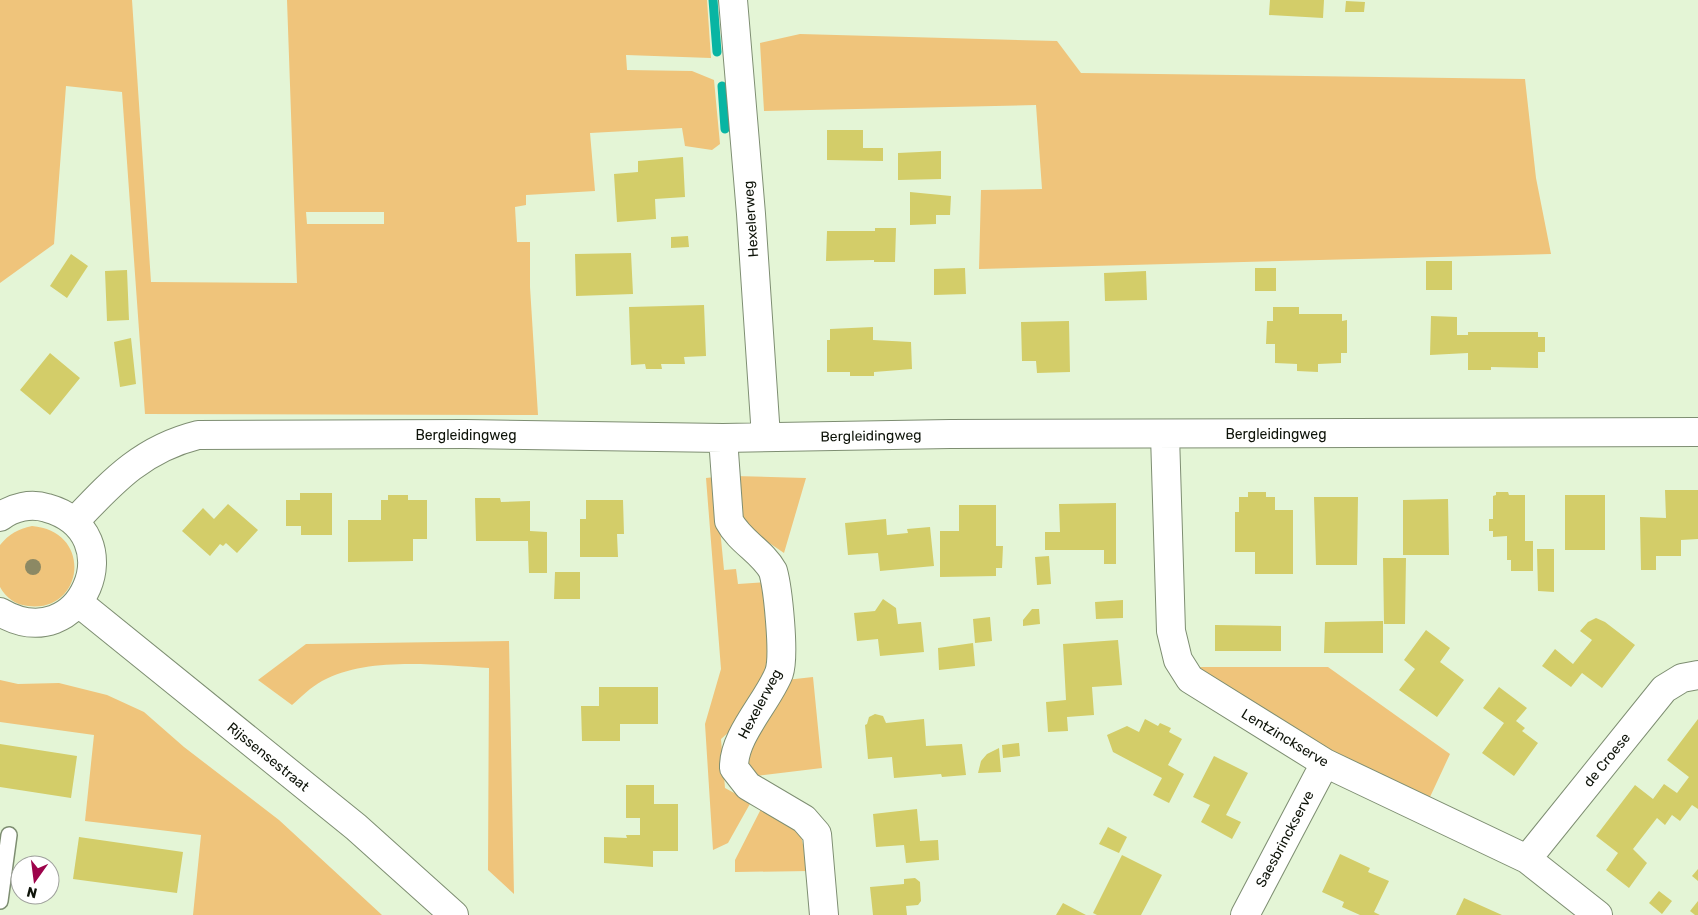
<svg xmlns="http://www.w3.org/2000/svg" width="1698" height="915" viewBox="0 0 1698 915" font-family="Rubik,sans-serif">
	<rect width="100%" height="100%" fill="#e4f5d6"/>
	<path fill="#efc47b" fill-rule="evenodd" d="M0 0H132L151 282 297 283 287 0H707L711 58 626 55 627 70 692 71 714 80 720 144 712 150 685 146 682 128 590 133 595 191 526 195V205L515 207 517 242H530V287L538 415 145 414 122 92 66 86 54 244 0 283ZM306 212H384V224H307Z
		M800 34 1057 41 1081 73 1525 79 1536 178 1551 254 979 269 981 190 1042 189 1036 105 764 111 760 43Z
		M734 476 806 478 784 553 737 521Z
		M715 477 724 570 736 569 738 584 767 582 774 660 738 724 721 739 725 788 751 802 728 843 713 850 705 724 721 669 706 478Z
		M32 526C94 531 84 613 28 606 16 605 6 598 0 587V545C9 534 18 529 32 526Z
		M509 641 514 894 488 870 489 668C439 665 367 656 322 681 311 687 301 697 292 705L258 680 306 644Z
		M1194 667H1328L1450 754 1430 797 1328 749Z
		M813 677 822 768 756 776 745 763 786 680Z
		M0 680 18 684 59 683 107 695 144 712 184 747 279 820 382 915H193L201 835 85 821 94 735 0 722Z
		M762 807 799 827 809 871 735 872V860Z"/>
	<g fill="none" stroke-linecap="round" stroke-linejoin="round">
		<path stroke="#08b5a3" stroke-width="9" d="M713 0 717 52
			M722 86 725 129"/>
	</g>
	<path fill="#d3cd69" d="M1270 0H1324L1323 18 1269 15Z
		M1346 1 1365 2 1364 12H1345Z
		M827 130H863V148H883V161L827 160Z
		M941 151V179L898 180V153Z
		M683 157 685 197 655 199 656 219 617 222 614 174 638 172V161Z
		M910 192 951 196 950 215H936V224L910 225Z
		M875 228H896L895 262H874V260L826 261 827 231H875Z
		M688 236 689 247 671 248V237Z
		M631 253 633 294 576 296 575 254Z
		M71 254 88 266 67 298 50 286Z
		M1426 261H1452V290H1426Z
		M965 268 966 294 934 295V269Z
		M1255 268H1276V291H1255Z
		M127 270 129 320 107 321 105 271Z
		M1146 271 1147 300 1105 301 1104 273Z
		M704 305 706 356 684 357 685 364H661L662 369H646L645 364 631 365 629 307Z
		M1273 307H1299V314H1342V321L1347 320V353H1341V363L1318 364V372L1297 371V364L1275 363V344H1266L1267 321H1273Z
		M1431 316 1457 317V335H1468V332H1538V337H1545V352H1538V368L1491 367V370H1468V353L1430 355Z
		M1069 321 1070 372 1037 373 1036 361H1022L1021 322Z
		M873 327V340L911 342 912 369 874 372V376H850V372H827V340H830V329Z
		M131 338 136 384 120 387 114 342Z
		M50 353 80 378 50 415 20 390Z
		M1665 490H1698V539L1681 540V556H1656V570H1641L1640 517 1666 518Z
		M1248 492H1266V497H1275V510H1293V574H1255V552H1235V512H1239V497H1248Z
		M1496 492H1508L1509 495H1525V541H1533V571H1511V560H1507V536L1493 537V531H1489V519H1493V496L1496 495Z
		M300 493H332V535H301V526H286V500H300Z
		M388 495H408V500H427V539H413V561L348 562V520H381V500H388Z
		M1565 495H1605V550H1565Z
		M1314 497H1358L1357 565H1316Z
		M475 498H500L501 502 530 501V531L547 532V573H529L528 541H476Z
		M1448 499 1449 555H1403V500Z
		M586 500H623L624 534H617L618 557H580V519H586Z
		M1116 503V564H1104V550H1045V532H1060L1059 504Z
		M228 504 258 530 237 553 226 543 223 546 220 544 210 556 182 531 203 508 214 519Z
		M959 505H996V546H1003L1002 568H996V576L940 577V531H959Z
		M886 519 887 535 908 533 907 529 930 527 934 566 880 571 878 553 848 555 845 523Z
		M1537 549H1554V592L1538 591Z
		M1049 556 1051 584 1037 585 1035 557Z
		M1383 558H1406L1405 624H1384Z
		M555 572H580V599H554Z
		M883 599 896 608 898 624 921 622 924 652 880 656 878 639 857 641 854 613 875 611Z
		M1123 600V618L1096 619 1095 602Z
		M1032 609H1039L1040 624 1023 626V620Z
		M990 617 992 641 975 643 973 619Z
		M1596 618 1605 622 1635 645 1602 688 1582 673 1571 687 1542 666 1555 649 1573 664 1592 640 1580 631 1588 622Z
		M1383 621V653H1324L1325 622Z
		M1215 625 1281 626V651H1215Z
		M1426 630 1450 648 1440 662 1464 680 1437 717 1399 690 1415 669 1404 660Z
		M1118 640 1122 685 1092 687 1094 715 1067 717 1068 731 1048 732 1046 702 1066 700 1063 644Z
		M973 643 975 666 939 670 938 648Z
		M599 687H658V724H620V741H582L581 706H599Z
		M1499 687 1527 708 1516 721 1525 728 1522 731 1538 743 1514 776 1482 753 1504 723 1483 708Z
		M875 714 883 716 886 723 924 719 926 746 962 744 966 775 942 777 941 774 894 778 892 757 868 759 865 725 867 724 869 717Z
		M1145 719 1158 726 1160 723 1171 728 1169 732 1182 739 1168 765 1184 774 1169 803 1153 795 1162 778 1113 752 1107 735 1127 726 1139 732Z
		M1698 719V809L1692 805 1680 821 1672 815 1665 825 1657 818 1633 849 1647 863 1629 888 1606 870 1618 853 1596 836 1635 785 1653 799 1664 784 1677 793 1689 777 1667 760Z
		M1019 743 1020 756 1003 758 1002 745Z
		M0 744 77 756 71 798 0 787Z
		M999 748 1001 772 978 773 981 761 987 754Z
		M1214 756 1248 773 1226 815 1241 822 1232 839 1201 822 1210 805 1193 797Z
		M626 785H654V804H678V851H653V867L604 863V837L627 838 626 835H640V818H626Z
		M917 809 920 841 938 840 939 860 906 863 904 845 876 847 873 814Z
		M1108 827 1127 837 1119 853 1099 844Z
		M79 837 183 852 177 893 73 879Z
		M1340 854 1370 868 1368 872 1389 881 1374 912 1380 915H1360L1342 907 1344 902 1322 892Z
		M1122 855 1162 875 1141 915H1097L1093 913Z
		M1698 869V881L1692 876Z
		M915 878 920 882 921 901 918 905 906 906 907 915H873L870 887 904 884V879Z
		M1659 891 1672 901 1662 914 1649 903Z
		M1464 898 1502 915H1456Z
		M1698 901V915H1695L1690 911Z
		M1063 903 1086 915H1056Z"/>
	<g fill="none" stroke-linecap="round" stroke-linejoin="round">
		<g stroke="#7e8e72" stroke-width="18">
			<path id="lane" d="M0 901 9 835"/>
		</g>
		<g stroke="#7e8e72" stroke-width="30">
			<path id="street" d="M733 0 751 214 766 437
				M1165 435 1171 631 1178 660 1190 679 1325 763 1527 859 1598 915
				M723 438 729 521C740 542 762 551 773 571 778 589 785 656 779 673 767 703 733 736 734 768L748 786 804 819 817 834 824 915
				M75 521C113 481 142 449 198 435L465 434 723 438 950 434 1698 432
				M1527 859 1664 689 1682 678 1698 675
				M1245 915 1325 763"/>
		</g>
		<g stroke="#7e8e72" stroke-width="30">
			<path id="secondary" d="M0 517C13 507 31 503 47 508 134 532 82 660 0 612
				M79 603 356 827 454 915"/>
		</g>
		<use href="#lane" stroke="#fff" stroke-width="15"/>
		<use href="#street" stroke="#fff" stroke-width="28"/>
		<use href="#secondary" stroke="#fff" stroke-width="28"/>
	</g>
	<circle fill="#8c8964" cx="33" cy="567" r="8"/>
	<g text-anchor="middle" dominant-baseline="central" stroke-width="5" stroke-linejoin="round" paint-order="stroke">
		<g font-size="14" fill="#0e1309" stroke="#fff">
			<text transform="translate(751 219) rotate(-94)">Hexelerweg</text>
			<text x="1276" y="434">Bergleidingweg</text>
			<text x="466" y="435">Bergleidingweg</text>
			<text transform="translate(871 436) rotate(-1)">Bergleidingweg</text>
			<text transform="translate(760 704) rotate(-62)">Hexelerweg</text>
			<text transform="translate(1285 738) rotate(31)">Lentzinckserve</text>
			<text transform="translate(268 757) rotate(39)">Rijssensestraat</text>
			<text transform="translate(1607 760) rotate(-51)">de Croese</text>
			<text transform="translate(1285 839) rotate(-62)">Saesbrinckserve</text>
		</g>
	</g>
	<g transform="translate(35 880) rotate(194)"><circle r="24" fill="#ffffff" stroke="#9fa19d"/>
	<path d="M0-4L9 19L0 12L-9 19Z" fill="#9d034b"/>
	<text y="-8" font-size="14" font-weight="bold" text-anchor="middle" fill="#0e1309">N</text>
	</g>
</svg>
